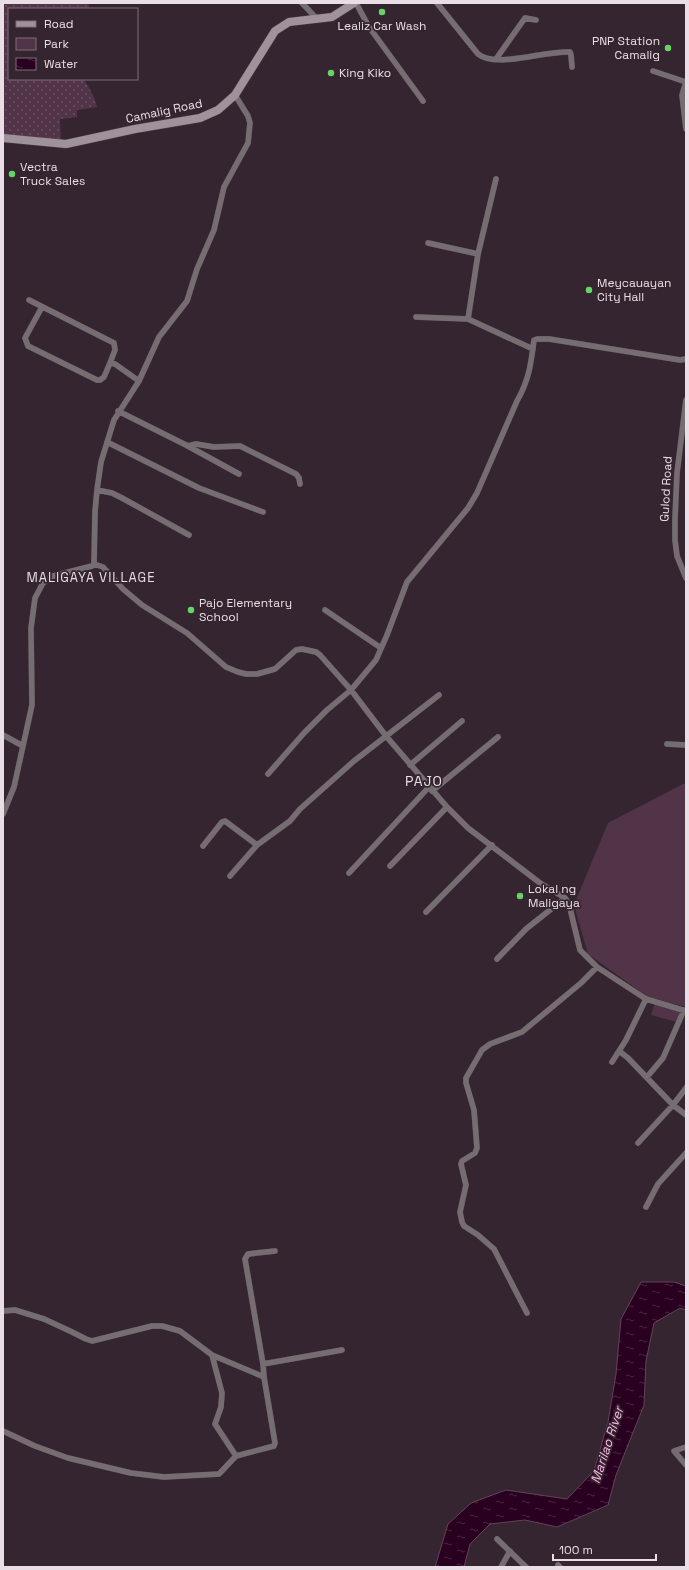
<svg xmlns="http://www.w3.org/2000/svg" width="689" height="1570" viewBox="0 0 689 1570" font-family="'Space Grotesk',sans-serif">
	<defs>
		<pattern id="grass-dots" width="8" height="8" patternUnits="userSpaceOnUse"><rect width="8" height="8" fill="#523449"/><path d="M2 2h.1M6 6h.1" fill="none" stroke="#6b5163" stroke-width="1.8" stroke-linecap="round"/></pattern>
		<pattern id="water-ripples" width="26" height="14" patternUnits="userSpaceOnUse"><rect width="26" height="14" fill="#2a0020"/><path d="M2 4q2-2 4 0t4 0M15 11q2-2 4 0t4 0" fill="none" stroke="#492540"/></pattern>
	</defs>
	<rect width="100%" height="100%" fill="#352530"/>
	<path fill="url(#grass-dots)" d="M3 3H88L90 9H9V79H84L94 97 97 107 77 110V117L60 119 61 144 3 138Z"/>
	<path fill="#523449" d="M683 784H686V1007L648 997 588 954 574 905 608 823Z
		M655 1002 681 1009 677 1022 651 1015Z"/>
	<path fill="url(#water-ripples)" stroke="#63435b" d="M641 1282H674L686 1286V1310L680 1308 654 1323 646 1361 644 1405 616 1475 608 1505 557 1527 525 1520 490 1524 470 1544 464 1567H435L448 1524 471 1503 506 1490 567 1499 594 1471 608 1422 616 1374 621 1319Z"/>
	<g fill="none" stroke-linecap="round" stroke-linejoin="round">
		<g stroke="#52434d" stroke-width="6">
			<path id="minor" d="M302 3 317 19
				M356 3 369 27 423 101
				M437 3 478 54C497 69 546 50 570 52L571 55 572 67
				M496 59 525 18 536 20
				M653 71 686 82
				M686 82 682 95 686 129
				M496 179 478 254 468 319 533 349
				M428 243 478 254
				M29 300 114 343 115 350 110 363 115 364 139 381
				M42 307 25 338 28 346 97 380H100L104 377 110 363
				M416 317 468 319
				M686 400 677 473 675 519V540L677 556 686 578
				M118 411 186 445 239 474
				M107 442 199 488 263 512
				M188 446 196 444 214 447 240 446 296 474 299 478 300 484
				M97 490 112 493 122 498 189 535
				M94 564 95 512 97 490 101 462 114 420 139 381 159 337 187 301 197 269 214 230 224 187 248 143 250 123 248 116 235 95
				M325 610 381 648
				M3 735 23 746
				M667 744 686 745
				M410 765 462 721
				M268 774 304 733 327 710 351 690 376 660 387 635 407 582 468 508 477 493 517 401C529 380 531 364 534 340L537 339H549L680 360 686 359
				M432 791 498 737
				M3 814 14 787 32 705 31 628 35 598 43 583 53 576 92 566 94 564 103 567 123 589 142 605 187 633 226 667 238 672 246 674H257L275 669 296 650 302 649 316 652 320 655 351 690 386 736 447 807 468 828 540 883 565 898 569 904 580 950 597 967 646 999 686 1011
				M203 846 222 822 225 821 257 845
				M390 866 447 807
				M349 873 429 787
				M230 876 257 845 290 821 300 809 354 761 439 695
				M426 912 492 845
				M497 959 526 929 565 898
				M619 1051 628 1058 673 1105 686 1115
				M612 1062 626 1040 646 999
				M647 1077 663 1058 684 1010
				M638 1143 673 1105 686 1088
				M646 1207 658 1184 686 1153
				M3 1311 15 1310 44 1319 70 1331 86 1339 92 1341 152 1326H162L180 1331 212 1355 264 1377
				M527 1313 494 1249 478 1235 464 1226 462 1222 460 1212 466 1185 461 1164 462 1161 475 1153 477 1148 474 1110 466 1083V1078L482 1050 490 1044 522 1032 581 983 597 967
				M212 1355 222 1393 221 1407 215 1424 236 1456
				M263 1364 342 1350
				M3 1431 35 1446 68 1458 131 1473 164 1477 219 1474 236 1456 274 1446 275 1443 264 1377 263 1364 245 1259 248 1254 275 1251
				M686 1447 674 1451 686 1465
				M497 1539 526 1567
				M558 1565 560 1567
				M501 1567 510 1551"/>
		</g>
		<g stroke="#52434d" stroke-width="9">
			<path id="secondary" d="M3 138 66 144 135 129 200 118 218 110 235 95 275 31 289 22 332 17 354 3"/>
		</g>
		<use href="#minor" stroke="#766d73" stroke-width="5.5"/>
		<use href="#secondary" stroke="#a0929b" stroke-width="8"/>
	</g>
	<g fill="#66d467" stroke="#352530" stroke-width="1.5">
		<circle cx="382" cy="12" r="4"/>
		<circle cx="668" cy="48" r="4"/>
		<circle cx="331" cy="73" r="4"/>
		<circle cx="12" cy="174" r="4"/>
		<circle cx="589" cy="290" r="4"/>
		<circle cx="191" cy="610" r="4"/>
		<circle cx="520" cy="896" r="4"/>
	</g>
	<g text-anchor="middle" dominant-baseline="central" stroke-width="3.5" stroke-linejoin="round" paint-order="stroke">
		<g font-size="12" fill="#e9dee5" stroke="#352530" text-anchor="start">
			<text x="382" y="26" text-anchor="middle">Lealiz Car Wash</text>
			<text x="660" y="41" text-anchor="end">PNP Station<tspan x="660" dy="14">Camalig</tspan></text>
			<text x="339" y="73">King Kiko</text>
			<text x="20" y="167">Vectra<tspan x="20" dy="14">Truck Sales</tspan></text>
			<text x="597" y="283">Meycauayan<tspan x="597" dy="14">City Hall</tspan></text>
			<text x="199" y="603">Pajo Elementary<tspan x="199" dy="14">School</tspan></text>
			<text x="528" y="889">Lokal ng<tspan x="528" dy="14">Maligaya</tspan></text>
		</g>
		<g font-size="12" fill="#e9dee5" stroke="#352530">
			<text transform="translate(164 111) rotate(-12)">Camalig Road</text>
			<text transform="translate(666 489) rotate(-87)">Gulod Road</text>
		</g>
		<g font-size="13" letter-spacing="1" fill="#e9dee5" stroke="#352530">
			<text x="91" y="577">MALIGAYA VILLAGE</text>
		</g>
		<g font-size="13" font-style="italic" fill="#f9b7e3" stroke="#352530">
			<text transform="translate(607 1445) rotate(-72)">Marilao River</text>
		</g>
		<g font-size="14" letter-spacing="1" fill="#e9dee5" stroke="#352530">
			<text x="424" y="781">PAJO</text>
		</g>
	</g>
	<rect width="689" height="1570" fill="none" stroke="#e9dee5" stroke-width="8"/>
	<rect x="8" y="8" width="130" height="72" fill="#352530" stroke="#7d6f78"/>
	<rect x="16" y="21" width="20" height="6" fill="#a0929b" stroke="#7d6f78"/>
	<text x="44" y="28" font-size="12" fill="#e9dee5">Road</text>
	<rect x="16" y="38" width="20" height="12" fill="#523449" stroke="#7d6f78"/>
	<text x="44" y="48" font-size="12" fill="#e9dee5">Park</text>
	<rect x="16" y="58" width="20" height="12" fill="url(#water-ripples)" stroke="#7d6f78"/>
	<text x="44" y="68" font-size="12" fill="#e9dee5">Water</text>
	<path d="M553 1554v6h103v-6" fill="none" stroke="#e9dee5" stroke-width="2"/>
	<text x="559" y="1554" font-size="12" fill="#e9dee5" stroke="#352530" stroke-width="3" paint-order="stroke">100 m</text>
</svg>
